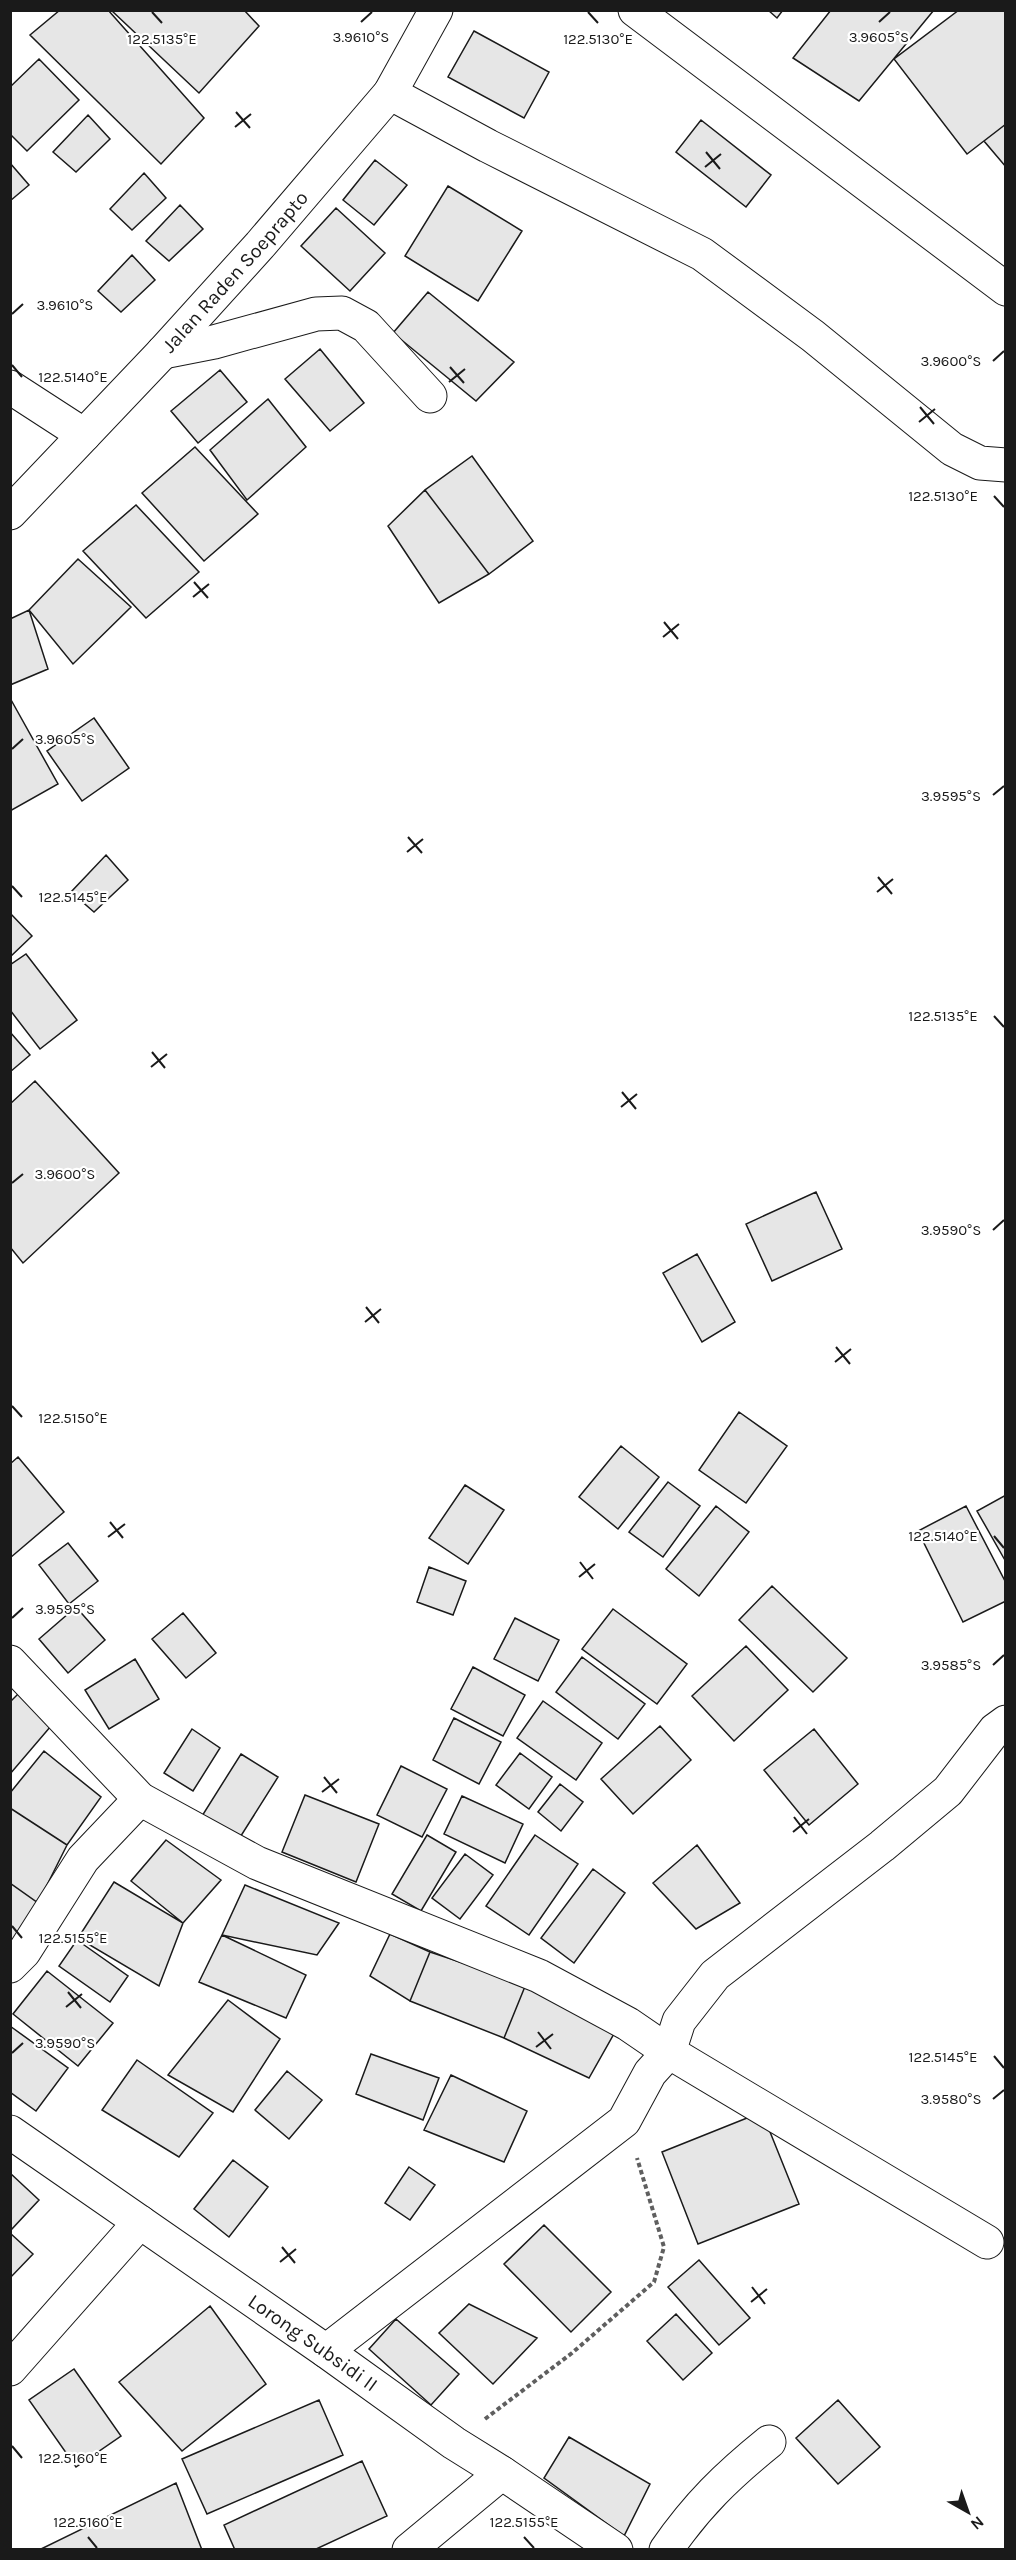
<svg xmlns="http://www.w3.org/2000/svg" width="1016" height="2560" viewBox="0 0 1016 2560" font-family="Karla,sans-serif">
	<rect width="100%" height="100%" fill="#fff"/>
	<path fill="#e6e6e6" stroke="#1a1a1a" stroke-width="1.5" d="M60 10H108L204 118 161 164 30 35Z
		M111 10H244L259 26 199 93Z
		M768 10H783L777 18Z
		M831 10H934L859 101 793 58Z
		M959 10H1006V124L967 154 894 59Z
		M474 31 549 72 524 118 448 77Z
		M39 59 79 100 27 151 10 134V87Z
		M88 115 110 139 76 172 53 152Z
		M701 120 771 175 746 207 676 152Z
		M1006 124V167L984 141Z
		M375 160 407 185 374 225 343 200Z
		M10 163 29 185 10 201Z
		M144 173 166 198 132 230 110 209Z
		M448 186 522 231 478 301 405 256Z
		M180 205 203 229 169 261 146 241Z
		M336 208 385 253 350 291 301 246Z
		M132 255 155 280 121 312 98 291Z
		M428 292 514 362 476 401 393 333Z
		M320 349 364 403 330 431 285 379Z
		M220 370 247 402 198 443 171 411Z
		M268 399 306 447 247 500 210 450Z
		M195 447 258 514 204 561 142 493Z
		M472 456 533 541 489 574 425 490Z
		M425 490 489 574 439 603 388 526Z
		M136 505 199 572 146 618 83 551Z
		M78 559 131 607 73 664 29 610Z
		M29 610 48 669 10 685V619Z
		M10 698 58 784 10 811Z
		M94 718 129 768 82 801 47 751Z
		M106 855 128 880 94 912 71 892Z
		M10 913 32 936 10 957Z
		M26 954 77 1020 40 1049 10 1010V965Z
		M10 1032 30 1055 10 1072Z
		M35 1081 119 1173 23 1263 10 1247V1104Z
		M816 1192 842 1249 772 1281 746 1224Z
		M697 1254 735 1322 702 1342 663 1273Z
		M739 1412 787 1446 746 1503 699 1470Z
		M621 1446 659 1477 618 1529 579 1497Z
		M18 1457 64 1512 10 1558V1464Z
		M668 1482 700 1506 663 1557 629 1532Z
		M465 1485 504 1510 468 1564 429 1538Z
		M1006 1495V1562L977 1511Z
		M716 1506 749 1532 699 1596 666 1569Z
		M966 1506 1006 1583V1601L963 1622 918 1531Z
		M68 1543 98 1581 69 1604 39 1565Z
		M429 1567 466 1581 453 1615 417 1602Z
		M772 1586 847 1658 813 1692 739 1620Z
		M76 1607 105 1640 68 1673 39 1639Z
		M613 1609 687 1664 657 1704 582 1649Z
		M183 1613 216 1653 186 1678 152 1639Z
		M515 1618 559 1640 538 1681 494 1659Z
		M746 1646 788 1690 734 1741 692 1696Z
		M582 1657 645 1704 618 1739 556 1692Z
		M135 1659 159 1699 109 1729 85 1690Z
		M473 1667 525 1695 503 1736 451 1709Z
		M22 1690 51 1726 10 1774V1702Z
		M543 1701 602 1743 576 1780 517 1738Z
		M454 1718 501 1742 479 1784 433 1760Z
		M660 1726 691 1760 633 1814 601 1779Z
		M192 1729 220 1748 193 1791 164 1773Z
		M814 1729 858 1784 809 1825 764 1770Z
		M44 1751 101 1797 67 1845 10 1808V1793Z
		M520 1753 552 1777 529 1809 496 1785Z
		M241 1754 278 1777 239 1839 202 1816Z
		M401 1766 447 1789 422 1837 377 1815Z
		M560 1784 583 1802 561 1831 538 1812Z
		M305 1795 379 1824 356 1882 282 1852Z
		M462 1796 523 1824 505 1863 444 1834Z
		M10 1808 67 1845 38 1903 10 1883Z
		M427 1835 456 1852 421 1911 392 1894Z
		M535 1835 578 1864 529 1935 486 1906Z
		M166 1840 221 1880 183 1923 131 1881Z
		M697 1845 740 1903 696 1929 653 1883Z
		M465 1854 493 1875 460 1919 432 1898Z
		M593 1869 625 1893 574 1963 541 1938Z
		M114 1882 183 1923 159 1986 78 1938Z
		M10 1883 38 1903 10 1946Z
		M245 1885 339 1923 317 1955 222 1935Z
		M390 1934 430 1952 410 2001 370 1976Z
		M222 1935 306 1975 286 2018 199 1982Z
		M77 1940 128 1976 110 2002 59 1966Z
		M430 1952 526 1984 504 2038 410 2001Z
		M47 1971 113 2023 78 2066 13 2014Z
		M526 1984 615 2032 589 2078 504 2038Z
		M228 2000 280 2039 233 2112 168 2075Z
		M10 2026 68 2068 36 2111 10 2092Z
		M371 2054 439 2078 423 2120 356 2094Z
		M137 2060 213 2113 179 2157 102 2110Z
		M287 2071 322 2100 289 2139 255 2110Z
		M451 2075 527 2111 504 2162 424 2130Z
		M762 2112 799 2204 698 2244 662 2152Z
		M233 2160 268 2187 229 2237 194 2209Z
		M409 2167 435 2185 410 2220 385 2203Z
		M10 2173 39 2200 10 2231Z
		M544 2225 611 2292 571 2332 504 2264Z
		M10 2233 33 2254 10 2278Z
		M699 2260 750 2318 719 2345 668 2287Z
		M469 2304 537 2338 493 2384 439 2333Z
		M210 2306 266 2384 182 2451 119 2382Z
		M676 2314 712 2353 683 2380 647 2341Z
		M396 2319 459 2374 431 2405 369 2349Z
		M74 2369 121 2436 76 2467 29 2400Z
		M319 2400 343 2455 207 2514 182 2459Z
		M838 2400 880 2447 838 2484 796 2438Z
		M569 2437 650 2484 624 2536 544 2478Z
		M362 2461 387 2516 314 2550H235L224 2525Z
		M176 2483 202 2550H39Z"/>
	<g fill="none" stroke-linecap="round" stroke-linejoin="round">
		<g stroke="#1a1a1a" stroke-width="35">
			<g id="minor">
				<path d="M635 10 1006 289"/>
				<path d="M390 93 488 146 702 254 813 336 952 449 980 463 1006 465"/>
				<path d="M163 352 214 342 316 314 342 313 366 326 430 396"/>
				<path d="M10 387 84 435"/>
				<path d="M10 1662 140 1799 257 1863 539 1976 628 2024 669 2052 987 2242"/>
				<path d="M10 1966 24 1952 83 1859 140 1799"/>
				<path id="s1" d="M10 2132 326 2351 454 2443 502 2473 616 2550"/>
				<path d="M326 2351 624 2121 650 2073 669 2052 679 2021 715 1975 882 1846 948 1791 995 1730 1006 1722"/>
				<path d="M10 2369 140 2222"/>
				<path d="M409 2550 502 2473"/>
				<path d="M666 2550C697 2505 727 2476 769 2442"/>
			</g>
		</g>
		<g stroke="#1a1a1a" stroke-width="35">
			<g id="highway">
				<path id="s2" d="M10 513 163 352 260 245 390 93 436 10"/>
			</g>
		</g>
		<path stroke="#5f5f5f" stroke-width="4" stroke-dasharray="4.5 3" stroke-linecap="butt" d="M485 2419 572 2353 654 2282 664 2247 637 2158"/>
		<use href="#minor" stroke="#fff" stroke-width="33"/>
		<use href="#highway" stroke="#fff" stroke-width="33"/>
	</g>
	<path fill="none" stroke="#1a1a1a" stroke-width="2" d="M152 12 162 23M588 12 598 23M361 22 372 12M879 22 890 12M236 112 250 128M235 127 251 114M706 152 720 169M705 167 721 154M12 314 23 304M993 361 1004 351M12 365 22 377M450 367 464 383M449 382 465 369M920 407 934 424M919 422 935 409M994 496 1004 507M194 582 208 598M193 597 209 584M664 622 678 639M663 637 679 624M12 749 23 739M993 795 1004 786M408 837 422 853M407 852 423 839M878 877 892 894M12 886 22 897M877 892 893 879M994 1016 1004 1027M152 1052 165 1068M151 1067 167 1054M622 1092 636 1109M621 1107 637 1094M12 1183 23 1174M993 1230 1004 1220M366 1307 379 1323M365 1322 381 1309M836 1347 850 1364M835 1362 851 1349M12 1406 22 1417M110 1522 123 1538M994 1536 1004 1548M108 1537 125 1524M580 1562 593 1579M579 1577 595 1564M12 1618 23 1608M993 1665 1004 1655M324 1777 337 1793M322 1792 339 1779M794 1817 807 1834M793 1832 809 1819M12 1926 22 1938M68 1992 81 2008M66 2007 82 1994M538 2032 551 2049M536 2047 553 2034M12 2053 23 2043M994 2056 1004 2068M993 2099 1004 2090M282 2247 295 2263M280 2262 296 2249M752 2287 765 2304M751 2302 767 2289M12 2446 22 2458M88 2537 97 2548M524 2537 534 2548"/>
	<g text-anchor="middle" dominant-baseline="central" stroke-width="4.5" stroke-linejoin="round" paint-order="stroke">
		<g font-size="20" fill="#1a1a1a" stroke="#fff">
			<text stroke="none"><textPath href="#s2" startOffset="330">Jalan Raden Soeprapto</textPath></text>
			<text stroke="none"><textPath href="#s1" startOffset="369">Lorong Subsidi II</textPath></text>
		</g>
	</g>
	<g font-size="15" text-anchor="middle" fill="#1a1a1a" stroke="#fff" stroke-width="4.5" stroke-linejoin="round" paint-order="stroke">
		<text x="361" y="42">3.9610°S</text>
		<text x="879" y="42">3.9605°S</text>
		<text x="162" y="44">122.5135°E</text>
		<text x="598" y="44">122.5130°E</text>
		<text x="65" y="310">3.9610°S</text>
		<text x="951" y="366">3.9600°S</text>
		<text x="73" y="382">122.5140°E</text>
		<text x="943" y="501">122.5130°E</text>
		<text x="65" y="744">3.9605°S</text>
		<text x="951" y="801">3.9595°S</text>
		<text x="73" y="902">122.5145°E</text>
		<text x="943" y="1021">122.5135°E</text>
		<text x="65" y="1179">3.9600°S</text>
		<text x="951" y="1235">3.9590°S</text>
		<text x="73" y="1423">122.5150°E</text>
		<text x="943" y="1541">122.5140°E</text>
		<text x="65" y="1614">3.9595°S</text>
		<text x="951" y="1670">3.9585°S</text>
		<text x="73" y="1943">122.5155°E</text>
		<text x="65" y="2048">3.9590°S</text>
		<text x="943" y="2062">122.5145°E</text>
		<text x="951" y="2104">3.9580°S</text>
		<text x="73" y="2463">122.5160°E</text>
		<text x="88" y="2527">122.5160°E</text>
		<text x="524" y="2527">122.5155°E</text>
	</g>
	<rect width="1016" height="2560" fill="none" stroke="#1a1a1a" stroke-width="24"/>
	<g transform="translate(968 2512) rotate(140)" stroke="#ffffff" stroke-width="4.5" paint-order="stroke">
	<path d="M0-4.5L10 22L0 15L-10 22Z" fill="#1a1a1a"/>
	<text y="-9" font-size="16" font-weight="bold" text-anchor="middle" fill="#1a1a1a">N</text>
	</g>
</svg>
